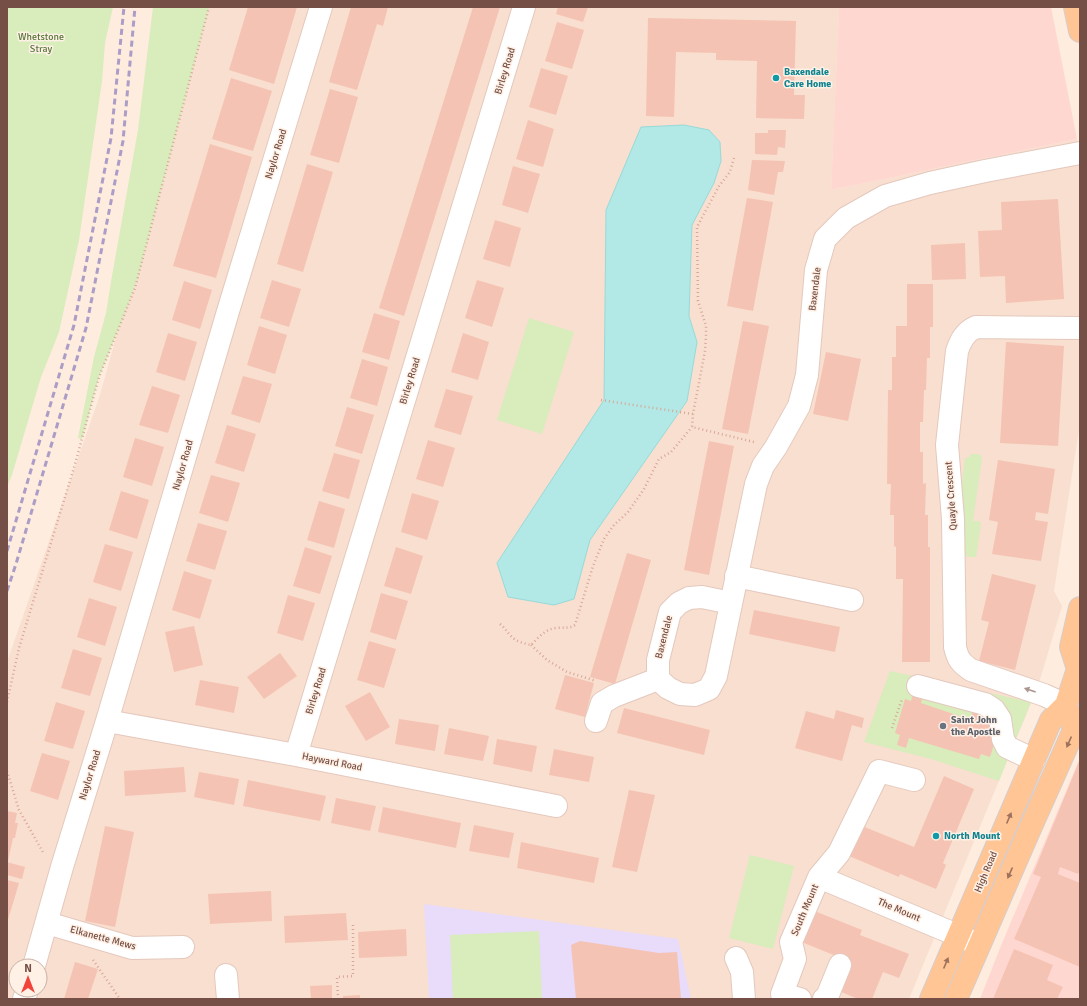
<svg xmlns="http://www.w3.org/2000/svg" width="1087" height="1006" viewBox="0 0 1087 1006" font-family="Signika,sans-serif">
	<rect width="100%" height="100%" fill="#feecde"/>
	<path fill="#f8dfcf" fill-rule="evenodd" d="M208 7H839L831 190 1077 139 1080 186V423L1054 591 1062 606 1038 686 909 999H7V662L100 395ZM16 966H40V990H16Z"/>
	<path fill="#ffd7d1" d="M839 7H1051L1077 139 831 190Z
		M1080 758V999H980L1000 948Z"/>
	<path fill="#e9dbfa" d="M424 904 678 939 691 999H429Z"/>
	<path fill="#d8ecbc" d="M7 7H113L105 43 102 81 79 240 59 332 41 377 12 475 7 487Z
		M153 7H209L138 277 123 318 99 377 82 439 78 438 94 357 106 313 112 276 138 130Z
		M529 318 574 332 542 434 497 420Z
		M970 454C975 454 981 453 982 458L973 521H979L981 523 976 557H968L965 555 958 518 965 458 970 457Z
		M890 671 1031 702 999 781 931 759 864 742Z
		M750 855 794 866 773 949 729 938Z
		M539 931 542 999H453L450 935Z"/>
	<path fill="#b2e8e6" stroke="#97dad9" d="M684 125 709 130 720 142 721 161 714 183 692 225 689 316 697 342 687 401 590 540 574 599 554 605 508 597 497 563 604 400 606 210 641 127Z"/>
	<path fill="#f5c3b4" d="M248 7H297L274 84 229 70Z
		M351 7H388L383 26 377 24 357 90 329 82Z
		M473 7H500L404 316 379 308Z
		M558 7H588L583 22 556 14Z
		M648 18 796 21 794 95H805L804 119 756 118 757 61 716 60V53L676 52 674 117 646 116Z
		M557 22 584 30 572 69 545 61Z
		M541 68 568 76 556 115 529 107Z
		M231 78 272 91 253 151 212 139Z
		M330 89 358 97 339 163 310 155Z
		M528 120 554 129 543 167 516 159Z
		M768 130H786L785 148 778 147 777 155 755 154V133H768Z
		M210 144 252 157 216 278 173 266Z
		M752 160 785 161 783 172H778L774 195 748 190Z
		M307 164 333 172 303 272 277 264Z
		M513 166 540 174 528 213 502 205Z
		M747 198 773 202 753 311 727 306Z
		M1058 199 1064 299 1006 303 1005 276 980 277 978 231 1002 230 1001 202Z
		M495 220 521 228 510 267 483 259Z
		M965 243 966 279 932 280 931 245Z
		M272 280 301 289 289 327 260 318Z
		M477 280 504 288 492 327 465 318Z
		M184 281 212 290 200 329 172 320Z
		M907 284H933V327H930V358H927L926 390H924L923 422H920V452H923V484L926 483 925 515H928V547H930V662H902L903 579H896V547L894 546V515H890L891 484H887L888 390H892V357H896V326H907Z
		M374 313 400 321 389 360 362 352Z
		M743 321 769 326 748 434 722 429Z
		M259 326 287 335 275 374 247 365Z
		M168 333 197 342 185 381 156 372Z
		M463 333 489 342 478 380 451 372Z
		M1006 342 1064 346 1058 446 1000 443Z
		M826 352 861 359 848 421 813 414Z
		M362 359 388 367 377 406 350 398Z
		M243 376 272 384 260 423 231 414Z
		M152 386 180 395 168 433 139 425Z
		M446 389 473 396 461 435 434 427Z
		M347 407 374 415 362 454 335 446Z
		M227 425 256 434 244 472 215 463Z
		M135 438 164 447 152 486 123 477Z
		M428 440 455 448 443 487 416 479Z
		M709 441 734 446 709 575 684 570Z
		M334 453 360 460 349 499 322 491Z
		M998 460 1055 469 1048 514 1036 512 1035 520 1048 522 1041 561 992 554 998 522 989 520Z
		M211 475 240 483 228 522 199 513Z
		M121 491 149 500 137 539 109 530Z
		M412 493 439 501 427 540 401 532Z
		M319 501 345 509 334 548 307 540Z
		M198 523 227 531 215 570 186 561Z
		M105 544 133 552 121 591 93 582Z
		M305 547 332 556 320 594 293 586Z
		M396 547 423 556 411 594 384 586Z
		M627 553 651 560 615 684 590 677Z
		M184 571 212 580 200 619 172 610Z
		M992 574 1036 585 1015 670 979 661 989 622 981 620Z
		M381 593 408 601 396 640 370 632Z
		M288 595 315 603 303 641 277 633Z
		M89 598 117 607 105 646 77 637Z
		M754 610 840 627 835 652 749 634Z
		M194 626 203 665 174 672 165 632Z
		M369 641 396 649 384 688 357 680Z
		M73 649 102 658 90 696 61 688Z
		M280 653 297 676 264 699 247 677Z
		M565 675 594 683 585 717 555 709Z
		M200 680 239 687 234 713 195 705Z
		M914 691 923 694 921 703 971 720 973 710 993 716 988 732 997 735 990 757 981 754 979 759 909 738 906 748 897 745 900 735 895 733 905 699 911 701Z
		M370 692 390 727 366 741 345 706Z
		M56 702 85 711 73 749 44 741Z
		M624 708 710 730 704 755 617 733Z
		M836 710 864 718 862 728 852 725 842 761 795 748 806 711 834 719Z
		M399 719 439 725 435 751 395 744Z
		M449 728 489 736 483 761 444 754Z
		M497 739 537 746 532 772 493 764Z
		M554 749 594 757 589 782 549 775Z
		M42 753 70 761 58 800 30 791Z
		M1080 759V869L1078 874 1060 867 1058 874 1080 883V967L1014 939 1041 877 1033 874Z
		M184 767 186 792 125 796 124 771Z
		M199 772 239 779 234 805 194 797Z
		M944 776 974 789 943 863 946 865 936 889 900 874 899 877 849 856 862 826 914 847Z
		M248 780 326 796 320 821 243 806Z
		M629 790 655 795 637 872 612 867Z
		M336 798 376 806 370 831 331 823Z
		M383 807 461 823 456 848 378 832Z
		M7 811 17 813 15 823H18L15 838H13L8 861Z
		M474 825 514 833 509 858 469 851Z
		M105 826 134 832 115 927 85 921Z
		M521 842 599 858 594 883 517 868Z
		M7 862 25 867 22 879 7 875Z
		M7 880 19 883 7 923Z
		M271 891 272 921 210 924 208 894Z
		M812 910 862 930 860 935 909 954 899 978 883 972 872 999H858L839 991 851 962 799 941Z
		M346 913 348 940 285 943 284 916Z
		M406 929 407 956 359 958 358 932Z
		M580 941 659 953 677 952 681 999H576L571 945Z
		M1014 949 1053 965 1047 980 1063 987 1057 999H993Z
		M75 962 98 969 88 999H64Z
		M332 985V999H311L310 986Z
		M360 995V999H343V996Z"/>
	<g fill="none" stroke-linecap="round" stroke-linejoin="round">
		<g stroke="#e4c8bd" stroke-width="24">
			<path id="minor" d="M736 576 852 600
				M731 603 702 597 689 598 679 603 670 612 658 660V679L668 688 680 694 695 695 709 689 716 676 756 484 763 466 776 447 799 406 807 375 816 270 825 239 846 218 885 196 930 183 985 171 1080 153
				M918 686 985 704 994 710 1000 719 1003 739 1007 747 1034 760
				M1066 705 1044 695 971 670C961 663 958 660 955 647L953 519 947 445 957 351C961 340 965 332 976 327L1080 328
				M107 721 296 755 556 806
				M596 721 602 703 614 696 658 679
				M296 755 524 7
				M819 877 976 943
				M47 923 132 948 183 947
				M736 958 742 972 744 999
				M34 966 62 867 107 721 229 308 321 7
				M226 975 228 999
				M24 999 27 990
				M800 999 782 994 795 959 791 942 819 877 839 853 879 771 914 780
				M824 999 827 997 840 965"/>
		</g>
		<g stroke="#d8cdcb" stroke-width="24">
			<path id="major" d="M1075 7 1080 31
				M1078 669 1071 647 1080 608
				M931 999 1051 720 1066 705 1078 669 1080 667
				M956 999 1029 831 1074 730 1066 705"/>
		</g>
		<path stroke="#d9a698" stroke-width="2.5" stroke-dasharray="1 3" stroke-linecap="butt" d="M734 158 730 172 719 186 697 227 698 301 706 326V336L705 351 693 414 692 427 754 442
			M601 400 693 414
			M500 624C505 628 507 632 511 636 516 642 524 643 531 645 538 638 546 628 557 628 564 627 569 629 575 625L593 566 604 539 614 525 628 512 644 489 659 459 671 452 692 427
			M531 645 547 660 567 672 596 681
			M7 702 19 648 75 464 99 377 135 288 209 7
			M892 728 902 699
			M7 771 19 810 44 854
			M93 960 120 999
			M338 999 337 977 353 976V923"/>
		<use href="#minor" stroke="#fff" stroke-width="22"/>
		<use href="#major" stroke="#ffc594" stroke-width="22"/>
		<path stroke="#ac9dc7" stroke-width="3" stroke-dasharray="6 4" stroke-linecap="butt" d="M7 551 74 325 111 138 124 7
			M7 591 16 564 86 328 123 141 135 7"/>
	</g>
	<defs><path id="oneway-solid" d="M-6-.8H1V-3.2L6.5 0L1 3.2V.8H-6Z"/></defs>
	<use fill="#ac958f" href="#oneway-solid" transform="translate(1030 690) rotate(-161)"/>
	<g fill="#9e725d">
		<use href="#oneway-solid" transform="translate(1069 742) rotate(114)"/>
		<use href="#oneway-solid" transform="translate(1009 818) rotate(-67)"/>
		<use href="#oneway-solid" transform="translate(1010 873) rotate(114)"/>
		<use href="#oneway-solid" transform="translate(946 963) rotate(-67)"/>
	</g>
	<g fill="#0f9aa8" stroke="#fff1e6" stroke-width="1.5">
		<circle cx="776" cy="78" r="4"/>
		<circle cx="936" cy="836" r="4"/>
	</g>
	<circle fill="#6b7280" stroke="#fff1e6" stroke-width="1.5" cx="943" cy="726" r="4"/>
	<g text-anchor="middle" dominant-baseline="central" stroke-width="3" stroke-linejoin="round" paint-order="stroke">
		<g font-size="10" fill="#56763a" stroke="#fff1e6">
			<text x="41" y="37">Whetstone<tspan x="41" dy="12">Stray</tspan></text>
		</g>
		<g font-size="10" fill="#754e45" stroke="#fff1e6">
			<text transform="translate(505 71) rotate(-73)">Birley Road</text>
			<text transform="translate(276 154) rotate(-73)">Naylor Road</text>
			<text transform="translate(815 289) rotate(-83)">Baxendale</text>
			<text transform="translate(410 381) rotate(-73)">Birley Road</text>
			<text transform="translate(183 465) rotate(-74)">Naylor Road</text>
			<text transform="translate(951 496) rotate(-94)">Quayle Crescent</text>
			<text transform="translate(664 637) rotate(-76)">Baxendale</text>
			<text transform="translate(316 691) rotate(-73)">Birley Road</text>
			<text transform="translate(332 762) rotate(11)">Hayward Road</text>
			<text transform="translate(90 775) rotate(-73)">Naylor Road</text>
			<text transform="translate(986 872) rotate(-67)">High Road</text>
			<text transform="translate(805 910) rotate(-67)">South Mount</text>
			<text transform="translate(899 910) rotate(23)">The Mount</text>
			<text transform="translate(103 938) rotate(15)">Elkanette Mews</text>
		</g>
		<g font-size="10" font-weight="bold" fill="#0d838f" stroke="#fff1e6" text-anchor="start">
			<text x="784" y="72">Baxendale<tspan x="784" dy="12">Care Home</tspan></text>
			<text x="944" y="836">North Mount</text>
		</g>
		<g font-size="10" font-weight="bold" fill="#5b616d" stroke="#fff1e6" text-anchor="start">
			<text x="951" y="720">Saint John<tspan x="951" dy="12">the Apostle</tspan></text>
		</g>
	</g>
	<rect width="1087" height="1006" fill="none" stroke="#754e45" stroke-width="16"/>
	<g transform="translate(28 978)"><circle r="19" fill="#fff1e6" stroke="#c8b0a6"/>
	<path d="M0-3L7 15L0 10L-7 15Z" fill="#f1433a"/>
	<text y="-6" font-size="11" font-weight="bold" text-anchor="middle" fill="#754e45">N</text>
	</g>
</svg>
